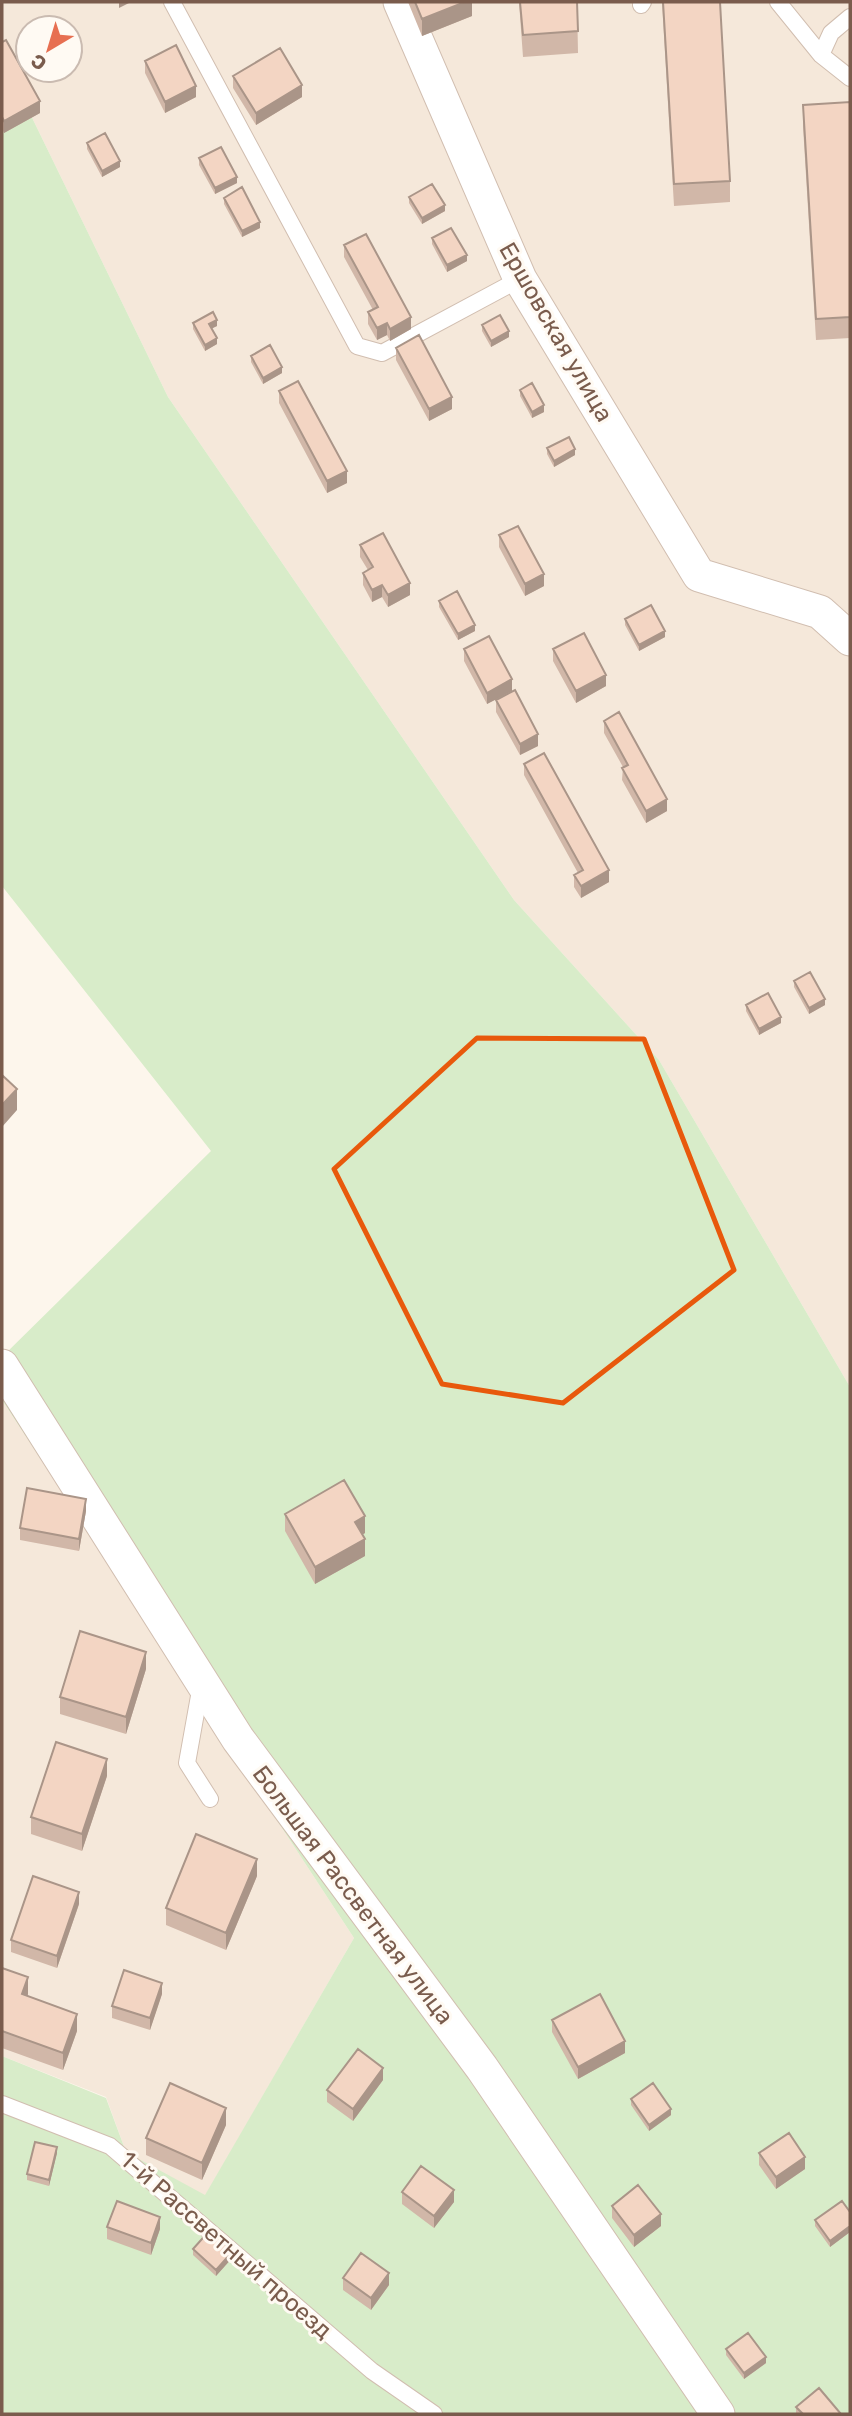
<svg xmlns="http://www.w3.org/2000/svg" width="852" height="2416" viewBox="0 0 852 2416" font-family="Rubik,sans-serif">
	<rect width="100%" height="100%" fill="#fdf6ec"/>
	<path fill="#f5e8da" fill-rule="evenodd" d="M2 2H850V1387L659 1060 514 900 168 397 2 56ZM28 28H70V70H28Z
		M2 1400 354 1938 205 2196 126 2152 106 2097 2 2056Z"/>
	<path fill="#d8ecc9" d="M2 56 168 397 514 900 659 1060 850 1387V2414H2V2056L106 2098 126 2152 205 2195 354 1938 2 1400V1357L211 1151 2 886Z"/>
	<g fill="none" stroke-linecap="round" stroke-linejoin="round">
		<g stroke="#d1beb0" stroke-width="18">
			<path id="lane" d="M172 2 357 346 382 353 520 279
				M778 2 821 55 850 78
				M641 5 643 2
				M821 55 831 33 850 17
				M201 1685 187 1763 210 1799
				M2 2104 110 2146 372 2371 434 2414"/>
		</g>
		<g stroke="#d1beb0" stroke-width="35">
			<path id="street" d="M400 2 520 279 699 575 820 612 850 639
				M2 1366 238 1739 482 2068 718 2414"/>
		</g>
		<use href="#lane" stroke="#fff" stroke-width="16"/>
		<use href="#street" stroke="#fff" stroke-width="33"/>
	</g>
	<path fill="#d1b7a8" d="M408 2H472V16L422 36Z
		M519 2H577L578 53 523 57Z
		M662 2H720L730 181V202L674 206Z
		M2 42 40 113 4 133 2 129Z
		M145 61 196 97 165 113 145 73Z
		M233 76 302 97 256 125 233 88Z
		M850 102V338L816 340 803 126V105Z
		M87 143 120 167 102 177 87 149Z
		M199 158 237 183 215 194 199 165Z
		M409 197 445 211 422 224 409 203Z
		M224 198 260 228 242 237 224 204Z
		M432 238 467 261 447 272 432 244Z
		M344 245 411 329 390 341 387 335 377 340 368 324V312L373 310 344 257Z
		M193 323 217 326 212 328 217 344 205 351 193 329Z
		M482 325 509 337 491 347 482 331Z
		M396 348 452 409 429 421 396 360Z
		M251 356 282 373 263 384 251 362Z
		M520 390 544 412 532 418 520 396Z
		M279 391 347 483 327 493 279 403Z
		M547 448 575 455 554 467 547 454Z
		M499 535 544 586 525 596 499 547Z
		M360 545 410 595 388 607 382 597 372 602 363 585V573L368 570 360 557Z
		M439 601 475 631 458 640 439 607Z
		M625 619 665 637 639 651 625 625Z
		M464 649 512 691 487 704 464 661Z
		M553 649 606 686 576 703 553 661Z
		M496 700 538 746 520 755 496 712Z
		M604 721 667 811 646 823 622 780 623 767 604 733Z
		M524 764 609 882 581 898 574 887V875L578 873 524 775Z
		M794 981 825 1005 809 1014 794 987Z
		M746 1005 781 1023 759 1035 746 1011Z
		M86 1511 79 1551 20 1540V1528Z
		M285 1514 365 1533 362 1535 365 1556 315 1584 285 1531Z
		M146 1669 126 1734 60 1714V1697Z
		M107 1776 82 1851 31 1834V1817Z
		M257 1876 226 1950 166 1925V1908Z
		M79 1904 57 1968 11 1952V1940Z
		M2 1968 28 1994 27 1996 77 2031 63 2070 2 2048Z
		M162 1994 150 2030 112 2018V2006Z
		M552 2020 625 2053 578 2079 552 2032Z
		M383 2080 353 2121 327 2102V2090Z
		M631 2099 671 2115 649 2131 631 2105Z
		M226 2125 202 2180 146 2155V2138Z
		M57 2153 49 2186 27 2180V2174Z
		M759 2153 805 2169 776 2189 759 2165Z
		M402 2192 454 2202 434 2228 402 2204Z
		M612 2206 661 2226 634 2247 612 2218Z
		M850 2212V2232L830 2247 815 2226V2220Z
		M107 2227 160 2229 151 2255 107 2239Z
		M193 2249 233 2257 216 2276 193 2255Z
		M343 2278 389 2285 371 2310 343 2290Z
		M726 2349 766 2363 744 2379 726 2355Z
		M796 2407 841 2414H796Z"/>
	<path fill="#aa9588" d="M119 2H131L119 8Z
		M465 2H472V16L422 36V19Z
		M302 85V97L256 125V113Z
		M196 86V97L165 113V102Z
		M40 101V113L4 133V121Z
		M120 161V167L102 177V171Z
		M237 177V183L215 194V188Z
		M445 205V211L422 224V218Z
		M260 222V228L242 237V231Z
		M467 255V261L447 272V265Z
		M411 317V329L390 341V329Z
		M217 320V326L209 330V324Z
		M387 323V335L377 340V328Z
		M509 331V337L491 347V341Z
		M217 338V344L205 351V345Z
		M282 367V373L263 384V378Z
		M452 397V409L429 421V409Z
		M544 405V412L532 418V412Z
		M575 449V455L554 467V461Z
		M347 471V483L327 493V481Z
		M544 574V586L525 596V584Z
		M410 583V595L388 607V595Z
		M382 585V597L372 602V590Z
		M475 625V631L458 640V634Z
		M665 631V637L639 651V645Z
		M606 675V686L576 703V691Z
		M512 679V691L487 704V693Z
		M538 734V746L520 755V744Z
		M667 799V811L646 823V811Z
		M609 870V882L581 898V886Z
		M825 999V1005L809 1014V1008Z
		M781 1017V1023L759 1035V1029Z
		M17 1089V1110L2 1127V1105Z
		M86 1499V1511L79 1551V1539Z
		M365 1516V1533L355 1539V1522Z
		M365 1539V1556L315 1584V1567Z
		M146 1652V1669L126 1734V1717Z
		M107 1759V1776L82 1851V1834Z
		M257 1859V1876L226 1950V1933Z
		M79 1892V1904L57 1968V1956Z
		M28 1977V1994L22 2011V1994Z
		M162 1983V1994L150 2030V2018Z
		M77 2014V2031L63 2070V2053Z
		M625 2041V2053L578 2079V2067Z
		M383 2068V2080L353 2121V2109Z
		M226 2108V2125L202 2180V2163Z
		M671 2109V2115L649 2131V2125Z
		M57 2147V2153L49 2186V2180Z
		M805 2157V2169L776 2189V2177Z
		M454 2190V2202L434 2228V2216Z
		M661 2214V2226L634 2247V2235Z
		M160 2217V2229L151 2255V2243Z
		M850 2226V2232L830 2247V2241Z
		M233 2251V2257L216 2276V2270Z
		M389 2273V2285L371 2310V2298Z
		M766 2357V2363L744 2379V2373Z"/>
	<path fill="#f3d5c3" stroke="#aa9588" stroke-width="2" d="M415 2H465L422 19Z
		M520 2H577L578 31 523 35Z
		M663 2H720L730 181 674 184Z
		M6 40 40 101 4 121 2 117V42Z
		M176 45 196 86 165 102 145 61Z
		M280 48 302 85 256 113 233 76Z
		M850 102V317L816 319 803 105Z
		M105 133 120 161 102 171 87 143Z
		M221 147 237 177 215 188 199 158Z
		M432 184 445 205 422 218 409 197Z
		M242 187 260 222 242 231 224 198Z
		M451 228 467 255 447 265 432 238Z
		M366 234 411 317 390 329 387 323 377 328 368 312 378 307 344 245Z
		M213 312 217 320 209 324 217 338 205 345 193 323Z
		M500 315 509 331 491 341 482 325Z
		M419 335 452 397 429 409 396 348Z
		M270 345 282 367 263 378 251 356Z
		M298 381 347 471 327 481 279 391Z
		M532 383 544 405 532 412 520 390Z
		M569 437 575 449 554 461 547 448Z
		M518 526 544 574 525 584 499 535Z
		M383 533 410 583 388 595 382 585 372 590 363 573 373 567 360 545Z
		M457 591 475 625 458 634 439 601Z
		M651 605 665 631 639 645 625 619Z
		M584 633 606 675 576 691 553 649Z
		M489 636 512 679 487 693 464 649Z
		M515 690 538 734 520 744 496 700Z
		M619 712 667 799 646 811 622 768 628 765 604 721Z
		M544 753 609 870 581 886 574 875 583 870 524 764Z
		M810 972 825 999 809 1008 794 981Z
		M768 993 781 1017 759 1029 746 1005Z
		M2 1075 17 1089 2 1105Z
		M344 1480 365 1516 355 1522 365 1539 315 1567 285 1514Z
		M27 1488 86 1499 79 1539 20 1528Z
		M80 1631 146 1652 126 1717 60 1697Z
		M56 1742 107 1759 82 1834 31 1817Z
		M196 1834 257 1859 226 1933 166 1908Z
		M33 1876 79 1892 57 1956 11 1940Z
		M2 1968 28 1977 22 1994 77 2014 63 2053 2 2031Z
		M124 1970 162 1983 150 2018 112 2006Z
		M600 1994 625 2041 578 2067 552 2020Z
		M358 2049 383 2068 353 2109 327 2090Z
		M170 2083 226 2108 202 2163 146 2138Z
		M653 2083 671 2109 649 2125 631 2099Z
		M789 2133 805 2157 776 2177 759 2153Z
		M35 2142 57 2147 49 2180 27 2174Z
		M421 2166 454 2190 434 2216 402 2192Z
		M638 2185 661 2214 634 2235 612 2206Z
		M117 2201 160 2217 151 2243 107 2227Z
		M842 2201 850 2212V2226L830 2241 815 2220Z
		M210 2230 233 2251 216 2270 193 2249Z
		M361 2253 389 2273 371 2298 343 2278Z
		M748 2333 766 2357 744 2373 726 2349Z
		M819 2388 841 2414H803L796 2407Z"/>
	<path fill="none" stroke="#e8590c" stroke-width="5" stroke-linejoin="round" d="M477 1038 644 1039 734 1270 563 1403 442 1384 334 1169Z"/>
	<g text-anchor="middle" dominant-baseline="central" stroke-width="6" stroke-linejoin="round" paint-order="stroke">
		<g font-size="24" fill="#7a5c4d" stroke="#fffaf3">
			<text transform="translate(556 332) rotate(60)">Ершовская улица</text>
			<text transform="translate(353 1895) rotate(53)">Большая Рассветная улица</text>
			<text transform="translate(226 2245) rotate(41)">1-й Рассветный проезд</text>
		</g>
	</g>
	<rect width="852" height="2416" fill="none" stroke="#7a5c4d" stroke-width="7"/>
	<g transform="translate(49 49) rotate(218)"><circle r="33" fill="#fffaf3" stroke="#cabbb1" stroke-width="2"/>
	<path d="M0-5L12 26L0 18L-12 26Z" fill="#e76f51"/>
	<text y="-10" font-size="19" font-weight="bold" text-anchor="middle" fill="#7a5c4d">С</text>
	</g>
</svg>
